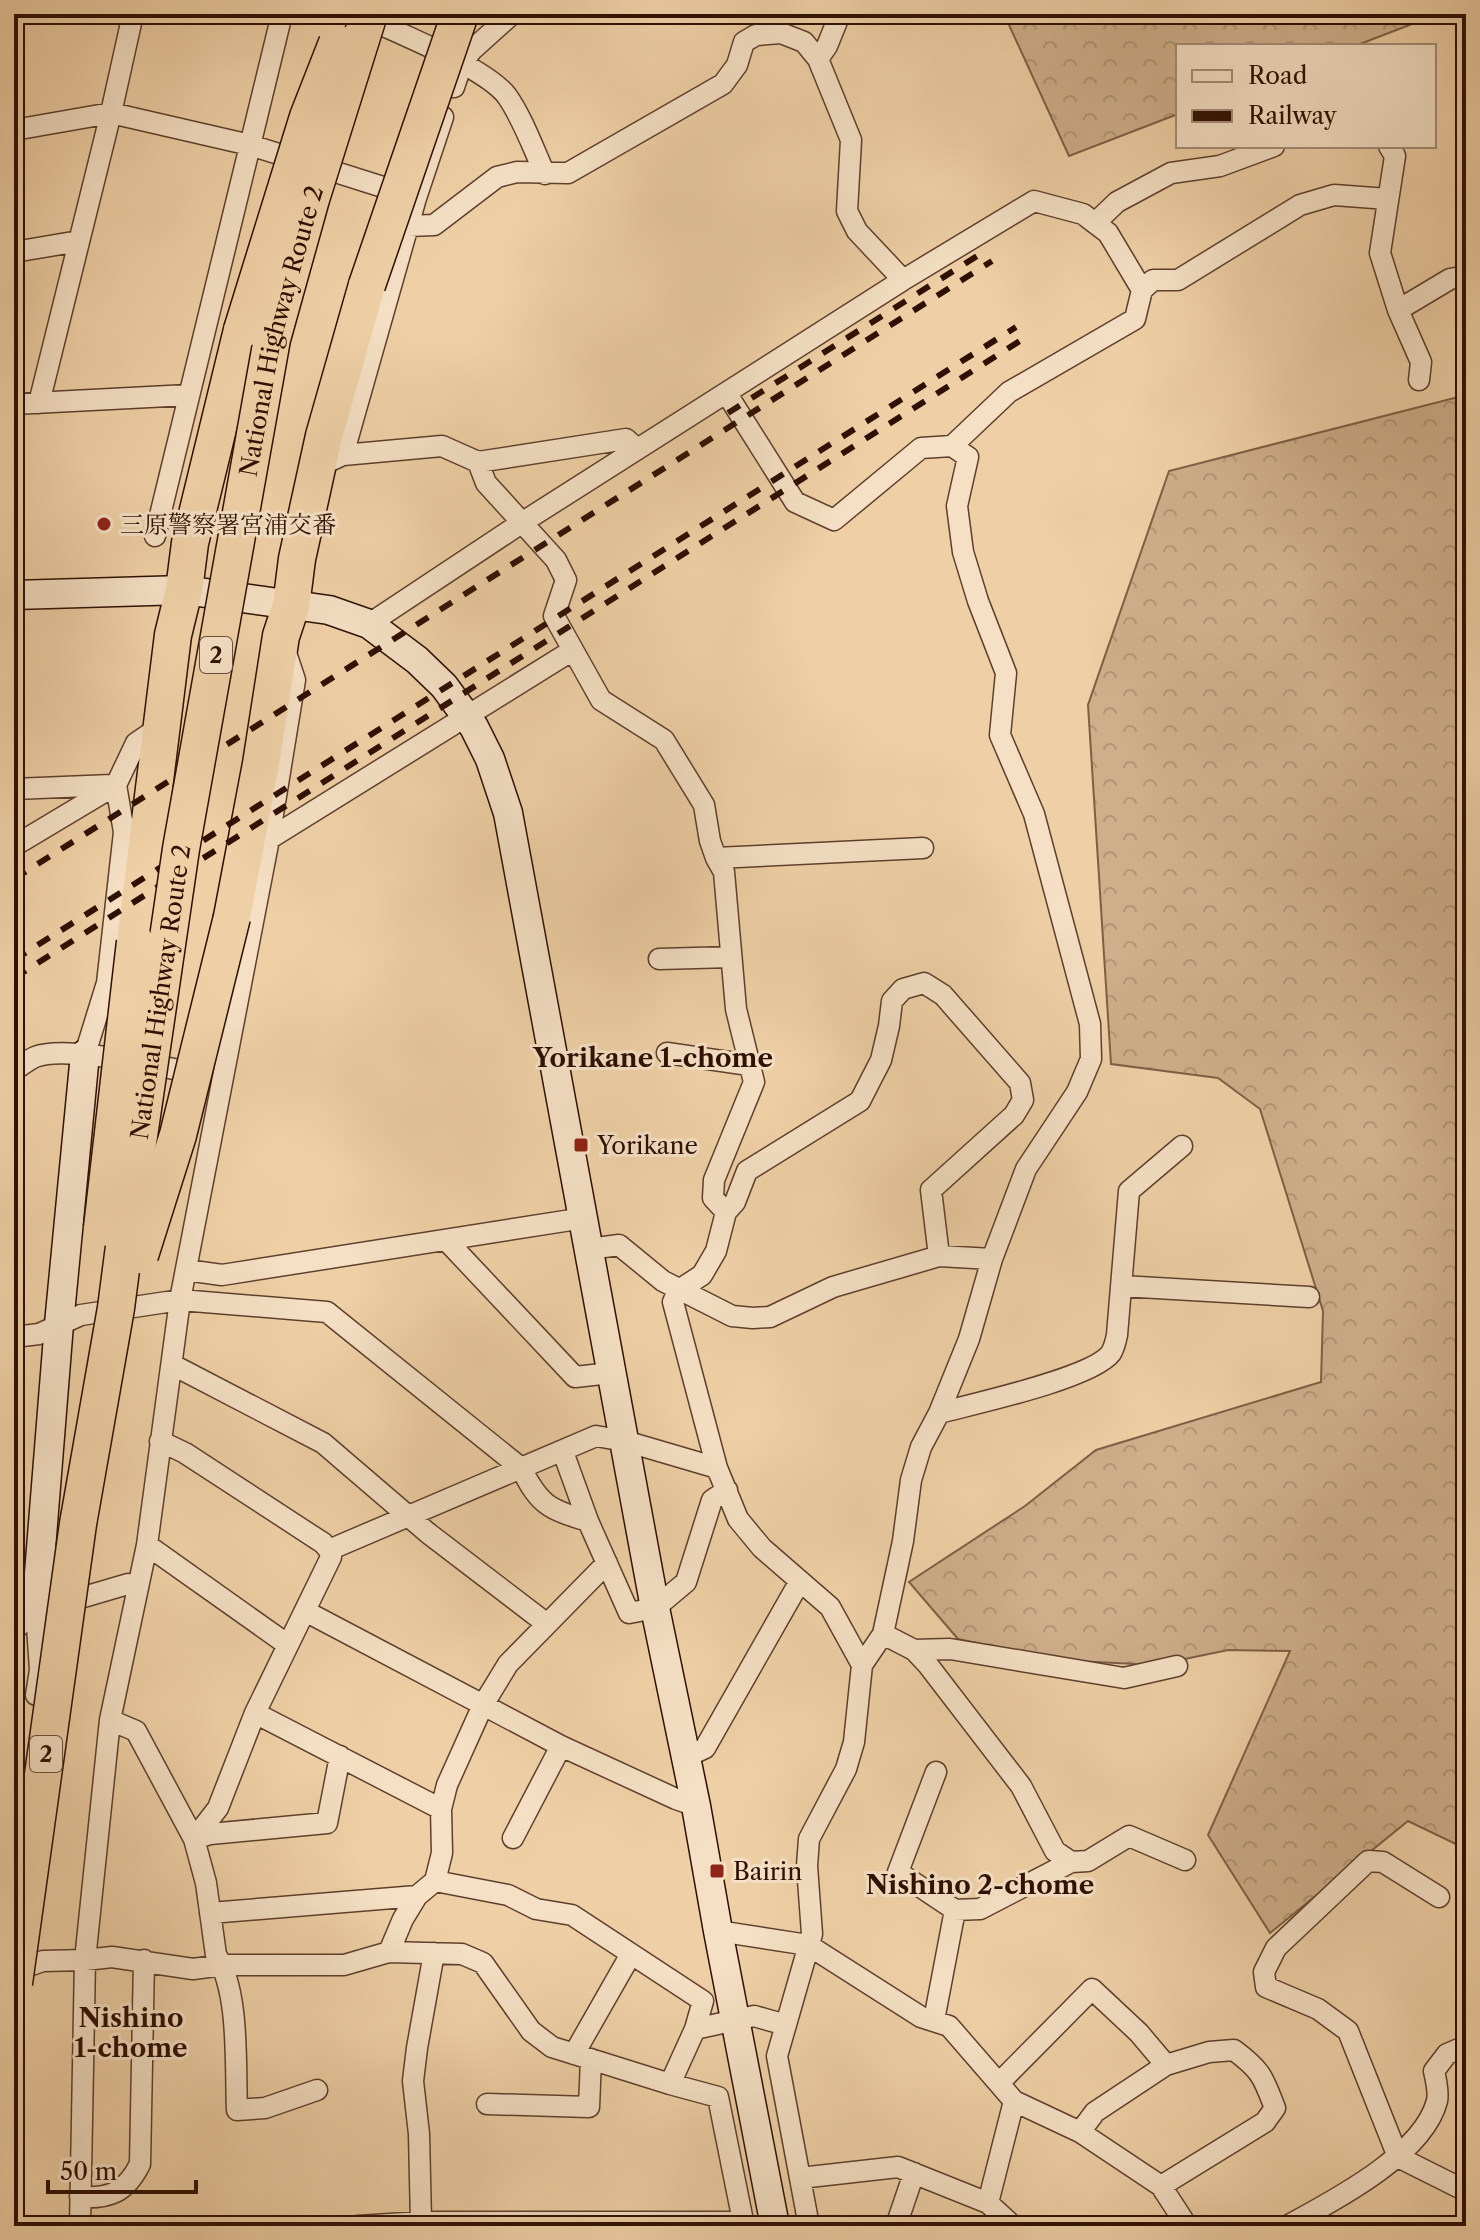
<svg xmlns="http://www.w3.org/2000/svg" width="1480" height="2240" viewBox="0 0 1480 2240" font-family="'Libre Caslon Text','Noto Serif JP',serif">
	<defs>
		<pattern id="forest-crowns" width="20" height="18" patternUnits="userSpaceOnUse" patternTransform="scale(2)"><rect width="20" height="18" fill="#ceaf8a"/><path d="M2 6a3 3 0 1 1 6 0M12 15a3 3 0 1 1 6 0" fill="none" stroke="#b19575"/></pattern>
	</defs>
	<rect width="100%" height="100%" fill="#efd0a6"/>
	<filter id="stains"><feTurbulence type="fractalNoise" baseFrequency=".0025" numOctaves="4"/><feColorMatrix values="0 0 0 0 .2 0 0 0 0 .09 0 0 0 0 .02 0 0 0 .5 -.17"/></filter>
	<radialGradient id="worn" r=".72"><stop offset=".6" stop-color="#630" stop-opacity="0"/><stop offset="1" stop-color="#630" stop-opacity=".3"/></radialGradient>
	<path fill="url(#forest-crowns)" stroke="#7e5f46" stroke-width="2" d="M1004 14H1438L1355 46H1178V114L1069 156Z
		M1466 395V1849L1408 1821 1270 1933 1208 1835 1290 1651 1228 1650 1156 1665 1055 1660 958 1639 909 1582 1025 1506 1096 1450 1321 1382 1323 1311 1260 1109 1218 1078 1111 1064 1088 705 1169 471Z"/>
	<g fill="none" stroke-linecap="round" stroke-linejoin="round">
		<g stroke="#5e3f2c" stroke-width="23">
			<path id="street" d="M362 16C397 33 485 67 507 96 523 119 533 148 545 174
				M818 59 827 46 840 14
				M454 87 462 63 472 50 512 14
				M14 130 111 113 250 145 405 194
				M1389 146 1395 156 1380 253 1398 310 1421 362 1419 380
				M1095 223 1117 202 1171 173 1220 166 1274 146
				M408 226 434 225 497 177 517 172 568 173 723 84 737 65 744 42 756 35 781 33 804 42 818 59 851 140 847 211 857 231 903 280
				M14 252 79 241
				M1142 290 1153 280H1178L1300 205 1334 195 1388 199
				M1398 310 1450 279 1466 276
				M39 403 111 113 133 14
				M14 404 188 395
				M343 455 416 198 443 117
				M332 460 343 455 442 446 478 462 626 439 637 449
				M478 462 486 483 556 560 566 580 554 616 601 700 664 740 704 805 710 841 716 858
				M155 536 282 14
				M369 624 523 522 903 280 1034 201 1083 214 1108 233 1142 290 1135 319 1009 392 952 446 921 448 834 520 795 502 727 394
				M14 789 112 785
				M269 839 573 650
				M14 846 116 785
				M659 959 731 957
				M667 1053 749 1065
				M85 1054 107 983 124 832 116 785 136 743 161 726
				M14 1070C21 1066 28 1060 35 1057 65 1044 165 1068 200 1074
				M726 1212 713 1198 714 1180 754 1082 736 1009 724 872 716 858 923 848
				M446 1240 575 1377 611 1373
				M589 1249 619 1245 663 1281 732 1316 753 1318 770 1317 833 1287 939 1256 992 1259
				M186 1270 222 1275 584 1218
				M1122 1286 1309 1297
				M14 1337 39 1334 81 1315 180 1300 327 1312 521 1468C540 1506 549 1509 588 1521
				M173 1365 323 1443 428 1533 547 1624
				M939 1413C973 1404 1093 1378 1111 1353 1114 1348 1116 1340 1117 1335L1129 1191 1182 1146
				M160 1441 185 1453 323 1543 329 1550 331 1557 255 1713 218 1808 194 1839
				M563 1452 588 1521 629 1613 655 1608 686 1582 712 1500 727 1490
				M147 1545 288 1645
				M329 1550 596 1436 625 1441 717 1468
				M36 1611 40 1670 36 1695
				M305 1611 561 1746 676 1799 696 1806
				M14 1630 36 1611 128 1584 138 1587
				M883 1634 914 1650 928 1665 1021 1786 1055 1851 1071 1862 1088 1861 1129 1836 1185 1860
				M914 1650 950 1649 1124 1678 1177 1666
				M862 1665 883 1634 903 1541 911 1480 921 1447 939 1413 969 1339 992 1259 1026 1169 1077 1092 1091 1059 1090 1024 1034 814 1000 735 1006 673 978 601 963 552 957 506 968 457 952 446
				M255 1713 441 1809
				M110 1720 136 1731 194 1839 206 1883 216 1955C240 1992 235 2066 237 2110L265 2108 317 2090
				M686 1757 705 1748 800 1581
				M513 1838 561 1746
				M194 1839 210 1834 327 1823 340 1756
				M435 1881 508 1895 536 1909 572 1915 703 2001 695 2029
				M1439 1897 1383 1862 1368 1861 1276 1948 1264 1972 1266 1987 1318 2009 1348 2031 1398 2157 1466 2191
				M955 1910 980 1909 1071 1862
				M210 1913 417 1896
				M718 1931 808 1945 921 2017 949 2026 1014 2101 1080 2132 1161 2186 1187 2226
				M389 1952 403 1919 417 1896 435 1881 442 1853 441 1809 447 1785 483 1705 508 1664 607 1563
				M14 1971 43 1961 85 1960 112 1957 193 1969 223 1965H344L389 1952 462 1954 483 1963 531 2031 552 2047 670 2084 718 2097 744 2226
				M934 2020 955 1910 898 1872 936 1772
				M574 2054 631 1954
				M999 2083 1092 1989 1139 2033 1166 2065
				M670 2084 695 2029 754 2016 786 2025
				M487 2104 589 2107 591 2059
				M1080 2132 1095 2112 1166 2065 1209 2052 1234 2050C1262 2071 1263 2077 1275 2108L1265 2122 1161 2186
				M800 2178 898 2167 988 2203 1013 2226
				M80 2197C110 2199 126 2192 140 2164L144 1960
				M988 2203 1014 2101
				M421 2222 419 2134 413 2081 417 2048 434 1953
				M80 2226 85 1960 110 1720 147 1545 180 1300 269 839 295 680 285 650
				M358 2226 421 2222H743
				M809 2226 777 2056 812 1934 807 1866 809 1839 846 1769 854 1742 862 1665 830 1607 762 1548 738 1519 717 1468 673 1302 679 1290 702 1275 716 1251 726 1212 735 1202 747 1171 860 1101 881 1060 889 1026 892 1001 903 989 924 983 943 995 1020 1083 1023 1100 1014 1115 931 1190 939 1256
				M896 2226 914 2173
				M1287 2226C1333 2201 1423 2155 1437 2101 1439 2092 1436 2080 1434 2071L1447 2054 1466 2046"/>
		</g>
		<g stroke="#2e0f03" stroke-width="31">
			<path id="secondary" d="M14 595 184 590 329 610 369 624 417 660 444 686 474 727 490 759 508 813 655 1608 696 1806 718 1931 775 2226
				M36 1611 59 1324 85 1054"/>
		</g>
		<g stroke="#2e0f03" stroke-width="39">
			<path id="highway" d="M232 917 261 764 281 636 291 606 297 559 324 436 367 285
				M135 942 173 635 184 590 190 543 242 330"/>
		</g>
		<use href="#street" stroke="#f5e0c5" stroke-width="20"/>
		<use href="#secondary" stroke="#f5e0c5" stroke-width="28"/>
		<use href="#highway" stroke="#efd0a6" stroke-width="36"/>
		<path stroke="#2e0f03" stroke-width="6" stroke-dasharray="14 14" stroke-linecap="butt" d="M728 413 985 251
			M14 879 992 261
			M14 960 1016 327
			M14 978 1023 339"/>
		<g stroke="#2e0f03" stroke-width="39" stroke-linecap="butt">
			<g id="highway-bridge">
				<path d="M367 285 460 14"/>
				<path d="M242 330 308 117 337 43"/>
				<path d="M102 1228 135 942"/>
				<path d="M140 1255 178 1135 232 917"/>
				<path id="s1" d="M14 1983 78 1524 116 1308 134 1170 181 849 272 339 311 199 369 14"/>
			</g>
		</g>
		<use href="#highway-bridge" stroke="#efd0a6" stroke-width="36"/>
	</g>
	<g fill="#8f2418" stroke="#f5e0c5" stroke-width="3">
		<circle cx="104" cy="524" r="8"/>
		<rect x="573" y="1137" width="16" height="16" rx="4"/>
		<rect x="709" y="1863" width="16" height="16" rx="4"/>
	</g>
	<g text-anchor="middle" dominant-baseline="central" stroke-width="6" stroke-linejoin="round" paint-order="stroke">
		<g fill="#f5e0c5" stroke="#6a4e3d" stroke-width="2">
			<rect x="200" y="637" width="32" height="36" rx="6"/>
			<rect x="30" y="1736" width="32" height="36" rx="6"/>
		</g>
		<g font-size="22" font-weight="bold" fill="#2e0f03">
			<text x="216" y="655">2</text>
			<text x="46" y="1754">2</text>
		</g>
		<g font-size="24" fill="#2e0f03" stroke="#f5e0c5">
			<text stroke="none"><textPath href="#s1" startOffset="1674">National Highway Route 2</textPath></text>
			<text stroke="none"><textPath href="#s1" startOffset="1002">National Highway Route 2</textPath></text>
		</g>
		<g font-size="24" fill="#2e0f03" stroke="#f5e0c5" text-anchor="start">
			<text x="120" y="524">三原警察署宮浦交番</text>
			<text x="597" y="1145">Yorikane</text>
			<text x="733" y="1871">Bairin</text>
		</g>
		<g font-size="26" font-weight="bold" fill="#2e0f03" stroke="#f5e0c5">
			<text x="653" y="1058">Yorikane 1-chome</text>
			<text x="980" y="1885">Nishino 2-chome</text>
			<text x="131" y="2018">Nishino<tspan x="131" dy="30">1-chome</tspan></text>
		</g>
	</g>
	<rect width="1480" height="2240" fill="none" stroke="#efd0a6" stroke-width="48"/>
	<rect x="16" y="16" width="1448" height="2208" fill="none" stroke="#2e0f03" stroke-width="4"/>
	<rect x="24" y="24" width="1432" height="2192" fill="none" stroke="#2e0f03" stroke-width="2"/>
	<rect x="1176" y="44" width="260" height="104" fill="#f5e0c5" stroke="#a58c77" stroke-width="2"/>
	<rect x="1192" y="70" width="40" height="12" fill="#f5e0c5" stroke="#a58c77" stroke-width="2"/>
	<text x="1248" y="84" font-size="24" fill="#2e0f03">Road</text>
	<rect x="1192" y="110" width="40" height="12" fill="#2e0f03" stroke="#a58c77" stroke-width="2"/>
	<text x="1248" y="124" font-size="24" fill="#2e0f03">Railway</text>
	<path d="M48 2180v12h148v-12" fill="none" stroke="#2e0f03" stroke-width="4"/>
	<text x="60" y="2180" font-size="24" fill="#2e0f03" stroke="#f5e0c5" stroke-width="6" paint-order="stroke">50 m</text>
	<rect width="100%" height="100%" filter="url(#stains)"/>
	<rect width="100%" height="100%" fill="url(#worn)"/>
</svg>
